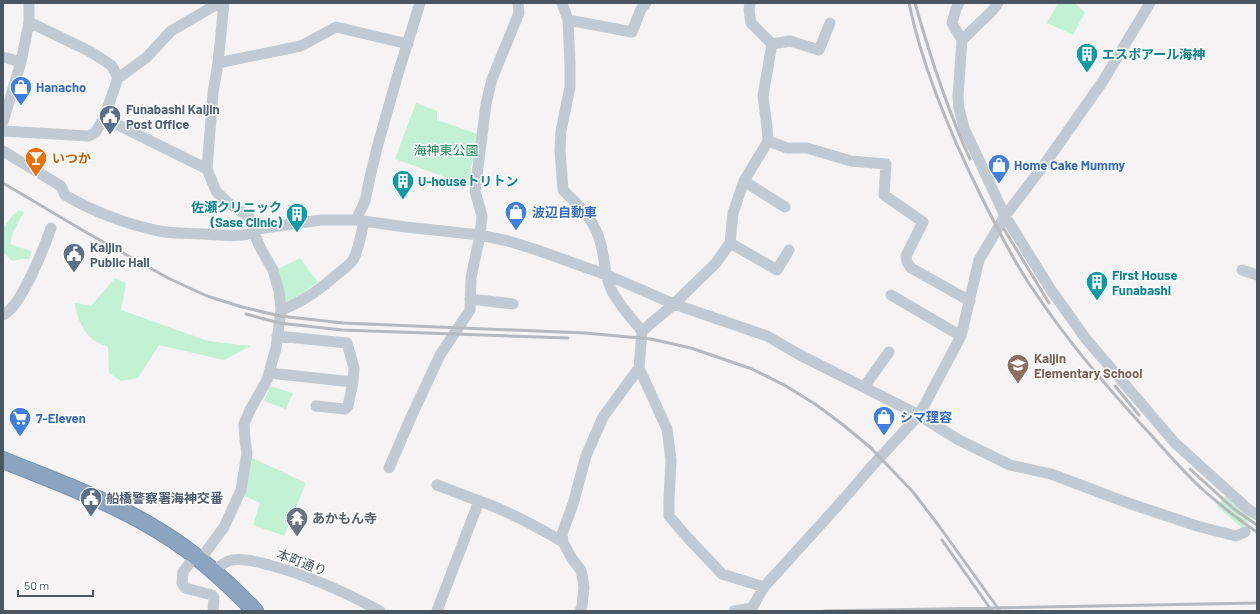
<svg xmlns="http://www.w3.org/2000/svg" width="1260" height="614" viewBox="0 0 1260 614" font-family="Barlow,'Noto Sans JP',sans-serif">
	<rect width="100%" height="100%" fill="#f5f3f3"/>
	<path fill="#c3f1d5" d="M1058 3H1075L1079 7 1085 12 1073 35 1047 23Z
		M416 103 437 111V120L480 135 471 168 470 186 395 159Z
		M19 210 24 212 13 232 10 244 31 251 30 259H22L12 261 5 254 3 255V229L12 216Z
		M300 258 318 282 285 306 276 270Z
		M115 278 126 283 121 310 208 341 251 346 224 360 159 345 138 378 121 381 109 373 108 347C103 344 95 342 91 338 82 330 76 315 75 303L91 306Z
		M270 386 293 393 286 409 264 401Z
		M250 457 306 483 284 536 253 525 260 503 242 495Z
		M1226 495 1251 518 1242 528 1217 506Z"/>
	<g fill="none" stroke-linecap="round" stroke-linejoin="round">
		<g stroke="#7690ad" stroke-width="18">
			<path id="highway" d="M3 460C57 482 114 502 164 534 198 555 227 582 255 611"/>
		</g>
		<path stroke="#c1cad2" stroke-width="11" d="M224 3 218 63 213 93 207 169 216 191 227 202 248 216 257 229
			M562 3 568 20 570 64V87L561 131 560 151 563 190C577 204 591 216 598 235 605 252 603 272 611 289 618 304 631 318 642 331L639 368 603 417 586 456 573 504 562 534 563 542 572 559 581 570 584 587 582 606 580 611
			M959 3 956 9 952 23 962 40 958 96 959 108 964 128 1005 216 1051 290 1086 339 1175 443 1248 509 1257 515
			M568 20 632 32 641 9 646 3
			M962 40 992 11 998 3
			M772 44 790 41 819 50 830 23
			M3 57 21 62
			M218 63 301 46 336 27 408 44
			M118 78 146 58 171 31 219 3
			M104 118 207 169
			M3 122 21 62 29 22V3
			M3 131 88 136 95 133 104 118 118 78 112 66 102 59 89 51 29 22
			M768 141 787 148H807L851 161 886 164 884 195 923 222 906 256 907 262 911 268 970 301
			M3 151 61 186 65 195C94 212 126 224 159 231 174 234 190 233 205 234 221 235 239 237 254 233L257 229 321 220H356L406 227 480 235 508 241 537 250 607 275 674 304 767 336 798 354 919 415 957 439 1010 465 1051 474 1128 503 1197 526 1236 536 1245 532
			M744 181 785 207
			M356 220 365 201 370 177 377 148 397 77 420 3
			M730 243 777 270 789 250
			M1242 270 1257 275
			M891 295 961 336
			M470 299 513 304
			M281 310C304 302 323 287 341 271 345 268 350 264 353 260 359 249 361 234 364 221
			M3 315C21 307 44 248 51 228
			M642 331 674 304 716 263 730 243 733 213 744 181 768 141 767 127 763 96 772 44 751 23 749 10 750 3
			M639 368 667 429 671 460 669 500V516L688 538 722 574 764 587
			M269 373 353 382 354 368 347 343 277 336
			M864 387 889 352
			M316 406 345 409 348 406 353 382
			M389 468 412 415 440 355 470 310 471 278 480 235 482 216 475 191 486 104 492 79 519 13 518 3
			M437 485 479 501
			M195 556 183 572 182 583 185 588 212 595 214 598 213 611
			M200 560 224 527 241 490 247 453 245 440 244 424 250 410 267 380 276 348 281 310 279 291 273 270 260 247 254 233
			M214 571C219 566 224 562 232 560 244 558 257 562 269 565 307 575 345 592 380 611
			M437 611 479 501C509 511 536 526 563 542
			M734 611 752 608 764 587 842 501 872 466 919 415 961 336 979 260 1005 216 1044 165 1103 81 1150 3"/>
		<use href="#highway" stroke="#8ba5c1" stroke-width="16"/>
		<path stroke="#b5b8bd" stroke-width="3" d="M909 3C923 71 952 138 983 200 997 228 1011 256 1028 282 1064 337 1107 388 1152 436 1168 454 1184 472 1201 488 1219 504 1237 519 1257 532
			M915 3C930 56 947 109 970 159
			M3 183 89 234 168 278 207 296 242 307 280 316 343 323 585 333 651 339 691 348 752 369 786 386 815 404 842 424 871 448 913 492 939 526 1000 611
			M1004 229 1049 303
			M246 314 279 323 342 330 568 338
			M1115 386 1139 415
			M1190 469 1234 509 1257 525
			M942 540 992 611
			M824 611 1257 603"/>
	</g>
	<defs>
		<g id="building-pin" transform="scale(1.15)"><path d="M0 17L-7.5 6A9.5 9.5 0 1 1 7.5 6Z" fill="#0f9aa8" stroke="#fff"/><path d="M-4-6H4V6H1V3H-1V6H-4ZM-2.5-4.3h1.7v1.8h-1.7ZM.8-4.3h1.7v1.8H.8ZM-2.5-1h1.7V.8h-1.7ZM.8-1h1.7V.8H.8Z" fill="#fff"/></g>
		<g id="shop-pin" transform="scale(1.15)"><path d="M0 17L-7.5 6A9.5 9.5 0 1 1 7.5 6Z" fill="#3f7fe0" stroke="#fff"/><path d="M-5-2.5h2.3a2.7 3.5 0 0 1 5.4 0H5L5.5 6h-11ZM-1.5-2.5h3a1.5 2.3 0 0 0-3 0Z" fill="#fff"/></g>
		<g id="civic-pin" transform="scale(1.15)"><path d="M0 17L-7.5 6A9.5 9.5 0 1 1 7.5 6Z" fill="#5c6f8a" stroke="#fff"/><path d="M-.6-6.5H3V-4.5H.6V-3L4-1V1h2V6H-6V1h2V-1L-.6-3ZM-1.2 2.5V6h2.4V2.5Z" fill="#fff"/></g>
		<g id="bar-pin" transform="scale(1.15)"><path d="M0 17L-7.5 6A9.5 9.5 0 1 1 7.5 6Z" fill="#e8710a" stroke="#fff"/><path d="M-6-5H6L.8 .8V4.5H3.5V6h-7V4.5H-.8V.8Z" fill="#fff"/></g>
		<g id="school-pin" transform="scale(1.15)"><path d="M0 17L-7.5 6A9.5 9.5 0 1 1 7.5 6Z" fill="#8d6e63" stroke="#fff"/><path d="M0-5L7-2L0 1L-7-2ZM-4 1L0 2.5L4 1V4Q0 6-4 4Z" fill="#fff"/></g>
		<g id="supermarket-pin" transform="scale(1.15)"><path d="M0 17L-7.5 6A9.5 9.5 0 1 1 7.5 6Z" fill="#3f7fe0" stroke="#fff"/><path d="M-6-5.5h2.5l.6 2H6L4.5 2H-2.5L-4.4-4H-6ZM-1.5 3.2a1.3 1.3 0 1 0 .1 0ZM3 3.2a1.3 1.3 0 1 0 .1 0Z" fill="#fff"/></g>
		<g id="temple-pin" transform="scale(1.15)"><path d="M0 17L-7.5 6A9.5 9.5 0 1 1 7.5 6Z" fill="#6b7280" stroke="#fff"/><path d="M0-6L5-2H3V0L6.5 2.5H4V6H1.5V3h-3V6H-4V2.5H-6.5L-3 0V-2H-5Z" fill="#fff"/></g>
	</defs>
	<g fill-rule="evenodd">
		<use href="#building-pin" x="1087" y="54"/>
		<use href="#shop-pin" x="21" y="87"/>
		<use href="#civic-pin" x="110" y="116"/>
		<use href="#bar-pin" x="36" y="158"/>
		<use href="#shop-pin" x="999" y="165"/>
		<use href="#building-pin" x="403" y="181"/>
		<use href="#shop-pin" x="516" y="212"/>
		<use href="#building-pin" x="297" y="214"/>
		<use href="#civic-pin" x="74" y="254"/>
		<use href="#building-pin" x="1097" y="282"/>
		<use href="#school-pin" x="1018" y="365"/>
		<use href="#shop-pin" x="884" y="417"/>
		<use href="#supermarket-pin" x="20" y="418"/>
		<use href="#civic-pin" x="91" y="498"/>
		<use href="#temple-pin" x="297" y="518"/>
	</g>
	<g text-anchor="middle" dominant-baseline="central" stroke-width="3" stroke-linejoin="round" paint-order="stroke">
		<g font-size="13" font-weight="bold" fill="#0d838f" stroke="#fff" text-anchor="start">
			<text x="1102" y="54">エスポアール海神</text>
			<text x="418" y="181">U-houseトリトン</text>
			<text x="282" y="207" text-anchor="end">佐瀬クリニック<tspan x="282" dy="15">(Sase Clinic)</tspan></text>
			<text x="1112" y="275">First House<tspan x="1112" dy="15">Funabashi</tspan></text>
		</g>
		<g font-size="13" font-weight="bold" fill="#366cbe" stroke="#fff" text-anchor="start">
			<text x="36" y="87">Hanacho</text>
			<text x="1014" y="165">Home Cake Mummy</text>
			<text x="532" y="212">波辺自動車</text>
			<text x="900" y="417">シマ理容</text>
			<text x="36" y="418">7-Eleven</text>
		</g>
		<g font-size="13" font-weight="bold" fill="#4e5e75" stroke="#fff" text-anchor="start">
			<text x="126" y="109">Funabashi Kaijin<tspan x="126" dy="15">Post Office</tspan></text>
			<text x="90" y="247">Kaijin<tspan x="90" dy="15">Public Hall</tspan></text>
			<text x="106" y="498">船橋警察署海神交番</text>
		</g>
		<g font-size="13" fill="#17864f" stroke="#fff">
			<text x="446" y="150">海神東公園</text>
		</g>
		<g font-size="13" font-weight="bold" fill="#c56008" stroke="#fff" text-anchor="start">
			<text x="52" y="158">いつか</text>
		</g>
		<g font-size="13" font-weight="bold" fill="#785e54" stroke="#fff" text-anchor="start">
			<text x="1034" y="358">Kaijin<tspan x="1034" dy="15">Elementary School</tspan></text>
		</g>
		<g font-size="13" font-weight="bold" fill="#5b616d" stroke="#fff" text-anchor="start">
			<text x="312" y="518">あかもん寺</text>
		</g>
		<g font-size="13" fill="#4a5661" stroke="#fff">
			<text transform="translate(302 562) rotate(20)">本町通り</text>
		</g>
	</g>
	<rect width="1260" height="614" fill="none" stroke="#4a5661" stroke-width="8"/>
	<path d="M18 590v6h75v-6" fill="none" stroke="#4a5661" stroke-width="2"/>
	<text x="24" y="590" font-size="12" fill="#4a5661" stroke="#ffffff" stroke-width="3" paint-order="stroke">50 m</text>
</svg>
